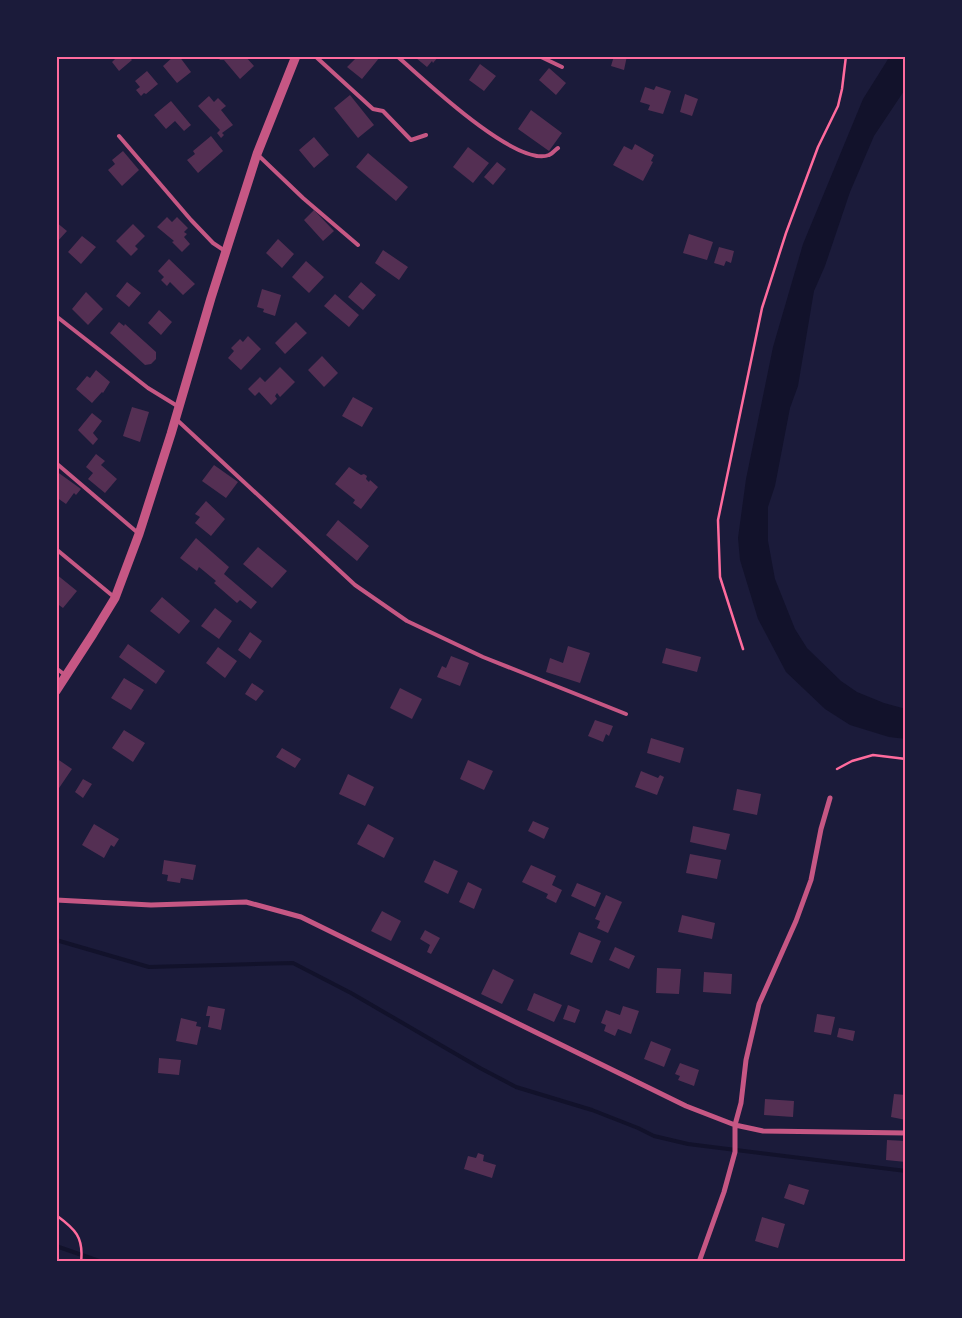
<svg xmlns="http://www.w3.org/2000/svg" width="962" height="1318" viewBox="0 0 962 1318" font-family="Roboto,sans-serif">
	<rect width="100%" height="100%" fill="#1b1b3a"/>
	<path fill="#12122b" d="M890 56H906V88L874 136 850 192 825 266 814 291 798 386 790 408 775 486 768 507V541L775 579 795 629 807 648 841 681 857 692 884 703 906 709V739L889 737 850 725 825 709 786 672 758 619 740 560 738 538 746 479 773 347 803 244 863 99Z"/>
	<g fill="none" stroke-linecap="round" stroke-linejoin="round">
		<path stroke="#12122b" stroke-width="4" d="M56 940 149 967 293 963 351 993 480 1068 516 1087 592 1110 638 1128 654 1136 688 1144 906 1171
			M56 1246 102 1262"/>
	</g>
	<path fill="#542f53" d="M118 56H128L132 60 119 71 112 62Z
		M174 56H179L191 72 177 83 163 66Z
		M217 56H245L254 66 240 79 224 60H220Z
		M358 56 380 57 362 79 347 67Z
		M418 56H439L433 63 432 61 427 67 416 58Z
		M614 56H627L624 70 611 66Z
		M480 64 496 76 484 91 469 80Z
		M549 68 566 83 556 95 539 80Z
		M147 71 158 84 146 94 144 93 141 96 136 90 140 87 135 81Z
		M656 86 671 91 663 114 648 110 650 105 640 102 645 87 654 90Z
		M685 94 698 99 692 116 680 112Z
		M350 95 374 125 358 138 334 108Z
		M209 96 214 102 218 98 226 106 221 110 233 125 222 133 224 135 221 138 217 133 220 130 198 106Z
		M171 101 191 125 184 131 175 121 166 129 154 115Z
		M531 110 562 133 549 151 518 129Z
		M211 136 223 151 198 173 187 160 195 154 193 151Z
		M314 137 329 155 314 168 299 150Z
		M635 144 654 155 651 161 653 162 643 181 613 165 624 146 632 150Z
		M468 147 489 163 473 183 453 167Z
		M123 151 139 170 122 186 108 170 115 164 112 160Z
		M368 153 408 187 396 201 356 167Z
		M497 162 506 169 493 185 484 177Z
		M314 210 334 231 323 241 304 220Z
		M167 217 172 222 177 217 188 228 184 232 187 234 184 237 190 244 182 252 172 242 174 241 157 227Z
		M56 222 67 231 56 243Z
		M133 224 145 236 135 246 138 249 131 256 116 241Z
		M689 234 713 242 707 260 683 253Z
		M82 236 96 247 81 264 68 252Z
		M278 239 294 254 282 268 266 253Z
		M719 247 734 251 731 263 726 261 724 266 714 263Z
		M383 250 408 267 399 280 375 263Z
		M169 259 195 284 183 295 170 282 167 286 161 280 164 277 158 271Z
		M306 261 324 277 309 293 292 277Z
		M127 282 141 293 129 307 116 296Z
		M361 282 376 295 363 310 348 297Z
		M262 289 281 295 275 316 263 312 264 309 257 307Z
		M86 292 103 309 88 325 72 309Z
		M335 294 359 315 349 327 324 306Z
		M159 310 172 322 161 335 148 323Z
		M119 322 124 326 125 324 156 352V359L151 364 145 365 110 333Z
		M296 322 307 333 285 354 275 343Z
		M248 336 261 349 241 370 228 358 234 351 231 348 240 339 243 342Z
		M322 356 338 373 324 387 308 370Z
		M280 367 295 382 280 397 277 393 275 396 277 399 271 405 259 392 255 396 248 389 260 377 265 382Z
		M96 370 110 382 103 393 102 392 92 403 76 389 87 376 90 378Z
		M353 397 373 408 362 427 342 416Z
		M132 407 149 412 140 442 123 436Z
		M92 413 102 421 93 433 98 439 93 445 78 430Z
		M96 454 105 461 101 465 117 479 105 493 88 479 93 473 86 467Z
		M214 465 238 482 226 498 202 481Z
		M349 467 361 475 364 474 367 476 366 479 369 482 370 480 378 487 361 509 353 503 355 500 335 484Z
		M56 471 81 489 76 495 74 493 66 504 56 497Z
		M206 501 225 519 211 536 195 523 200 517 195 514Z
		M338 520 369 546 357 561 326 535Z
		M196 538 229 567 224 574 257 602 251 609 240 600 237 603 214 583 216 581 199 567 197 571 180 558Z
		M258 547 287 571 272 588 243 564Z
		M56 574 77 591 63 608 56 603Z
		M162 597 190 621 179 634 150 611Z
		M215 608 232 621 219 639 201 626Z
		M250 632 262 641 250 659 238 650Z
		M128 644 165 671 156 684 119 657Z
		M568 646 590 653 580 683 546 672 550 658 563 663Z
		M218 647 237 661 225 678 206 663Z
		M666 648 701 657 697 672 662 663Z
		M451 656 469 663 460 686 437 677 442 666 446 668Z
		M124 678 144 690 131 710 111 698Z
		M252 683 264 691 256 701 245 694Z
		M400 688 422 699 412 719 390 708Z
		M595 720 613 726 609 736 606 734 603 742 588 736Z
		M124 730 145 743 133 762 112 748Z
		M651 738 684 748 680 763 647 753Z
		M282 748 301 759 295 768 276 757Z
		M56 758 72 769 57 791 56 790Z
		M468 760 493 771 484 790 460 779Z
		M641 771 658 778 660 775 664 777 657 795 635 787Z
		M348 774 374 787 365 806 339 794Z
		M83 779 92 784 83 798 75 792Z
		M737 789 761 794 757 815 733 810Z
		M533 821 549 828 544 839 528 831Z
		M94 824 119 839 114 847 111 845 104 858 82 845Z
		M368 824 394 838 384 858 357 844Z
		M693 826 730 834 726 850 690 842Z
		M690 854 721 860 717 879 686 873Z
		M164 860 196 865 193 880 181 878 180 883 167 881 168 875 162 874Z
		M434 860 458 871 448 894 424 882Z
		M531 865 556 876 552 885 562 890 556 903 546 898 548 894 522 882Z
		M468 882 482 889 474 909 459 902Z
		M577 883 601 893 595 907 571 896Z
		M606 895 622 902 608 933 597 928 600 921 595 919Z
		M382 911 401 921 391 941 371 931Z
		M682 915 715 923 712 939 678 932Z
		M425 930 440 938 431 954 427 952 430 945 420 939Z
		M579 932 601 941 592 963 570 954Z
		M615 947 635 956 629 969 609 960Z
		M657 968 681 969 679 994 656 993Z
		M493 969 514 980 502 1004 481 994Z
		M704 972 732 974 731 994 703 992Z
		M534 993 562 1005 554 1022 527 1010Z
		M568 1005 580 1010 575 1023 563 1019Z
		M208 1006 225 1009 221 1030 208 1027 210 1016H206Z
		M623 1006 639 1011 631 1034 618 1029 615 1036 604 1031 606 1025 601 1023 606 1010 620 1015Z
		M817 1014 835 1017 831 1035 814 1032Z
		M181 1018 197 1022 196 1026 201 1027 197 1045 176 1041Z
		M839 1028 855 1031 853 1041 837 1037Z
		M651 1041 671 1049 664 1067 644 1059Z
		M159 1058 181 1060 179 1075 158 1073Z
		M680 1063 699 1070 694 1086 678 1080 680 1076 675 1074Z
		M894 1094 906 1095V1120L891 1117Z
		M765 1099 794 1101 793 1117 764 1115Z
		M887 1140 906 1141V1162L886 1160Z
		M478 1153 484 1155 483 1161 496 1165 492 1178 464 1169 468 1156 476 1158Z
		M789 1184 809 1190 804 1205 784 1198Z
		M762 1217 785 1224 778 1248 755 1241Z"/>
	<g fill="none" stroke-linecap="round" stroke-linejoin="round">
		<path stroke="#ff6b9d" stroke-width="2.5" d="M743 649 720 577 718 520 762 308 786 233 818 147 838 106 842 89 846 56
			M837 769 852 761 873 755 906 759
			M56 1215C75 1229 84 1237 81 1262"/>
		<path stroke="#c65784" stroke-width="4" d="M315 56 373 109 383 111 411 140 426 135
			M397 56C422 78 516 168 549 155 552 154 555 150 558 148
			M539 56 562 67
			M119 136 191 220 213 243 225 251
			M258 155 303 198 358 245
			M56 316 148 388 179 407
			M176 419 355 585 407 621 483 657 626 714
			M56 463 138 533
			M56 549 114 597
			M56 668 65 675"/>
		<path stroke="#c65784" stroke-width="5" d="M56 900 151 905 246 902 301 917 686 1106 735 1125 763 1131 906 1133
			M699 1262 724 1192 735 1152V1125L741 1103 746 1060 759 1004 796 921 811 880 821 829 830 798"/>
		<path stroke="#c65784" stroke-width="9" d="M56 691 93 634 115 598 139 534 171 434 211 298 257 154 296 56"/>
	</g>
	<rect width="962" height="1318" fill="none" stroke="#1b1b3a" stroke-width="115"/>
	<rect x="58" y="58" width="846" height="1202" fill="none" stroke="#ff6b9d" stroke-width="2"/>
</svg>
